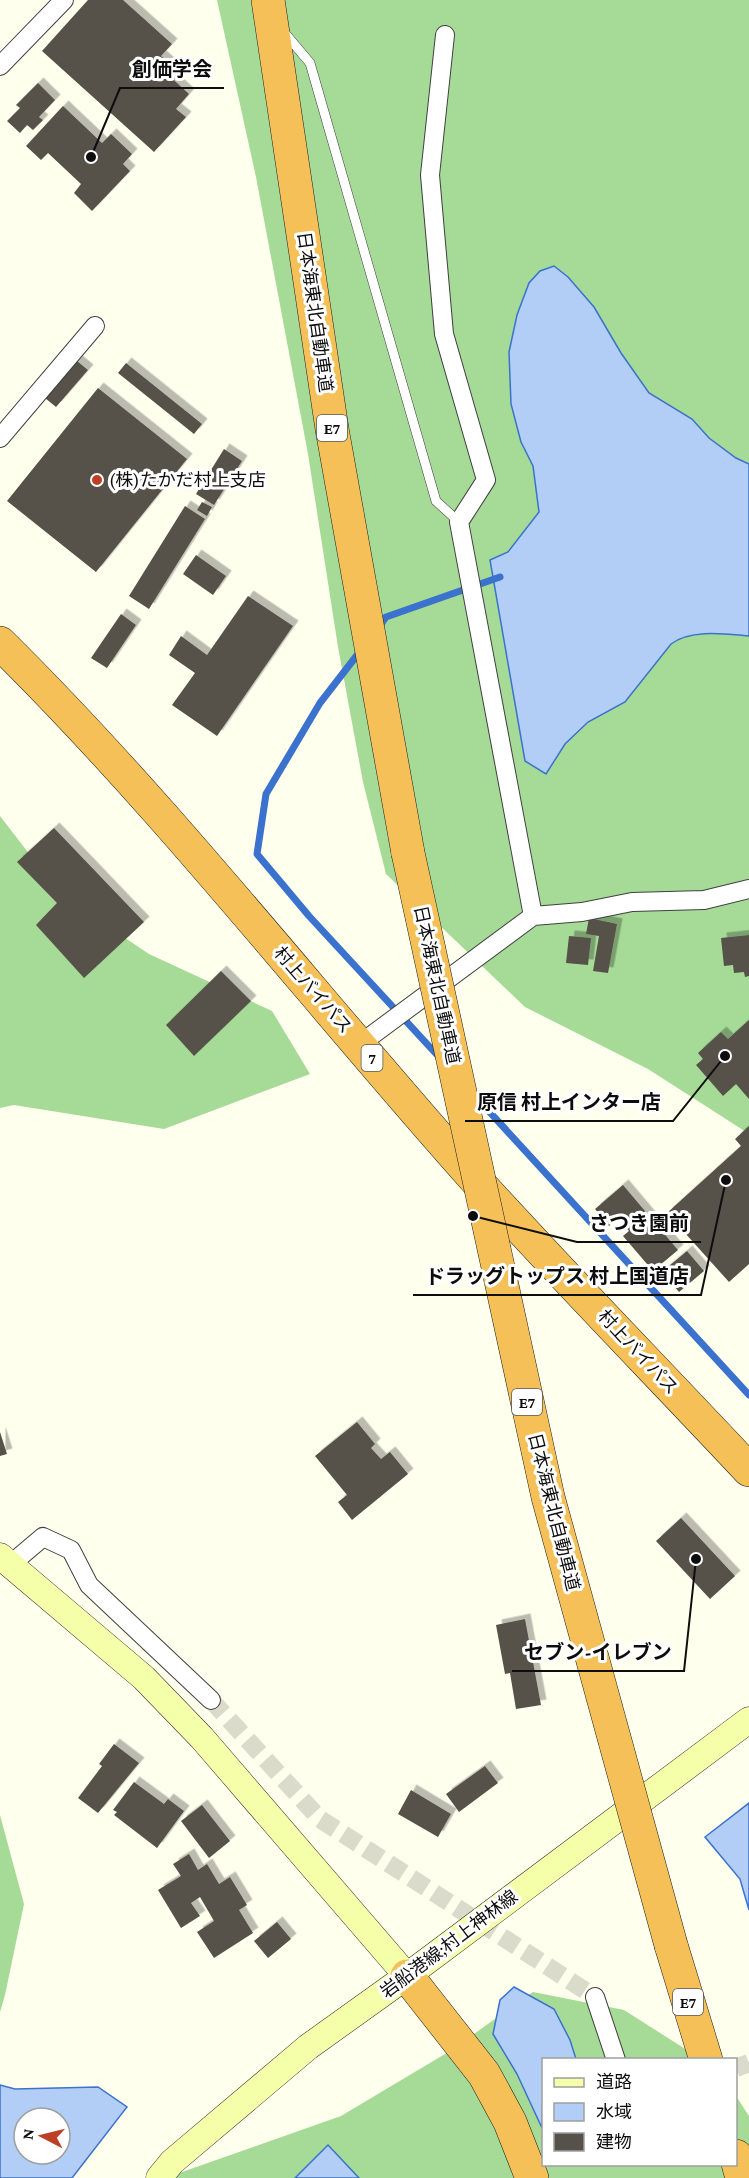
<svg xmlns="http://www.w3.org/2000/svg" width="749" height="2178" viewBox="0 0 749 2178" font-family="'Crimson Pro','Noto Sans JP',serif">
	<defs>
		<filter id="shadow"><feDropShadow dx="5.5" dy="-5.5" stdDeviation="0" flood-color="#0004"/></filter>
	</defs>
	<rect width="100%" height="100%" fill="#ffe"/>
	<path fill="#a6da97" d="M217 0H749V1137L743 1130 648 1069 525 1007 386 874 363 782 338 647 308 454 256 177Z
		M0 816 61 895 149 954 272 1011 310 1074 164 1129 14 1105 0 1108Z
		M0 1815 24 1904 5 1995 0 2012Z
		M533 1992 624 2010 701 2059 544 2060V2164H736V2096L749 2116V2178H165L341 2116 450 2051Z"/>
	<path fill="#b3cef6" stroke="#3a72cd" stroke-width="1.5" fill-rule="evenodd" d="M554 266 568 277 594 307 621 353 649 393 692 419 709 438 736 458 749 464V636C725 634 691 629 671 644L625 702 588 722 565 744 546 774 525 761 490 560 508 552 539 512 533 466 521 442 511 404 509 352 517 315 529 283 540 271Z
		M749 1803V1910L740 1879 705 1837Z
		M514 1987 554 2009 570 2040 576 2059 544 2060 542 2128 517 2074 493 2034 500 2000Z
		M0 2085 15 2089 98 2087 127 2107 72 2178H0ZM24 2118H60V2154H24Z
		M328 2145 359 2178H295Z"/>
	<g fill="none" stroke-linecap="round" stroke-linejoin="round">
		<path stroke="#3a72cd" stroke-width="7" d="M379 627 386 617 500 577
			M361 650 320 703 266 794 257 854 309 916 440 1058
			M474 1095 749 1395"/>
	</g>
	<path fill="#56514a" filter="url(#shadow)" d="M88 0H123L172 44 161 56 170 64 164 71 189 94 176 109 186 117 154 152 42 51Z
		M38 83 55 100 39 117 43 120 33 130 27 125 20 133 7 121 20 108 16 105Z
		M63 106 102 143 111 134 132 154 123 164 130 171 92 211 74 193 81 184 48 153 41 160 26 146Z
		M77 361 88 370 56 407 45 398Z
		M126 363 202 424 194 434 118 373Z
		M98 388 187 459 96 572 7 501Z
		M224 449 242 461 214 505 196 494Z
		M202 502 212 507 207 516 197 510Z
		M185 506 205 519 149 609 129 596Z
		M196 555 226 576 213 595 183 574Z
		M248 596 293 626 217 736 172 705 195 673 169 655 181 636 207 655Z
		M121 614 136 625 107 668 91 658Z
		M54 828 144 922 84 978 36 925 57 903 17 862Z
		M589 918 617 924 608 973 593 971 599 936 586 934Z
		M749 935V976L745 977 744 972 734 973 733 965 724 966 721 938Z
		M569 936 591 938 588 965 566 963Z
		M221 971 251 1001 194 1056 166 1025Z
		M749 1020V1099L736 1084 723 1096 696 1065 703 1059 698 1053 721 1032 728 1039Z
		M749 1126V1264L729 1282 667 1213 741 1146 735 1139Z
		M623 1185 678 1250 653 1271 623 1236 629 1231 618 1218 609 1226 595 1209Z
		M687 1251 704 1271 679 1292 662 1272Z
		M357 1422 375 1444 371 1448 381 1459 390 1452 408 1474 352 1520 338 1502 347 1495 315 1456Z
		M0 1432 7 1454 0 1456Z
		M681 1518 735 1576 710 1599 656 1541Z
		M525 1619 541 1705 516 1709 510 1673 505 1674 496 1625Z
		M114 1744 139 1763 98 1813 78 1798 102 1766 99 1764Z
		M485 1766 498 1783 459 1812 446 1794Z
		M134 1782 164 1804 168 1799 184 1811 157 1848 114 1815 117 1812 113 1810Z
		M411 1790 451 1814 438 1837 398 1814Z
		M202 1805 230 1841 209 1858 181 1821Z
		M189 1854 198 1870 207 1864 219 1884 230 1877 247 1905 239 1910 253 1933 214 1958 197 1932 214 1921 200 1897 191 1903 200 1916 181 1928 158 1890 181 1876 173 1864Z
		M277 1922 291 1939 268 1958 254 1941Z"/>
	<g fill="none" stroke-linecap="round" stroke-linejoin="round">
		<path stroke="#dbdbcc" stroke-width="18" stroke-dasharray="18 9" stroke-linecap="butt" d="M211 1700 320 1819 595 1997
			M736 2068 749 2063"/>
		<g stroke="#404040" stroke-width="10">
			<path id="lane" d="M283 31 310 63 436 501 459 522"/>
		</g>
		<g stroke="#404040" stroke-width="20">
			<path id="street" d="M445 35 430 175 444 334 486 480 459 522 533 916
				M0 66 64 0
				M0 438 95 326
				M360 1044 533 916 582 912 632 902 704 900 749 889
				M11 1564 43 1537 71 1550 89 1585 211 1700
				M595 1997 616 2060"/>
		</g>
		<g stroke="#2f2f2f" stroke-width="27">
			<path id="secondary" d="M0 1556 144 1678 202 1738 407 1976
				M159 2178 172 2162 308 2047 407 1976 749 1720"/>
		</g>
		<g stroke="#1e1e1e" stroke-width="34">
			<path id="highway" d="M268 0 332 429 408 853
				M0 643C170 811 317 1002 476 1180 565 1278 658 1373 749 1470
				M671 1945 706 2060
				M407 1976 484 2074 510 2122 532 2178
				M736 2156 742 2178"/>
		</g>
		<use href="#lane" stroke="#fff" stroke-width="9"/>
		<use href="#street" stroke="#fff" stroke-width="18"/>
		<use href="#secondary" stroke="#f5ffa9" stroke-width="26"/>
		<use href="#highway" stroke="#f4c057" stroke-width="33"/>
		<g stroke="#1e1e1e" stroke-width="34" stroke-linecap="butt">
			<path id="highway-bridge" d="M408 853 548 1497 671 1945"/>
		</g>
		<use href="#highway-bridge" stroke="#f4c057" stroke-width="33"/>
	</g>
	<circle fill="#bd3f26" stroke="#fff" stroke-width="2" cx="97" cy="480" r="6"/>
	<g text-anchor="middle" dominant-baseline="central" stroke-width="6" stroke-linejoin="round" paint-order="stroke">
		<g fill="#fff" stroke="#565656" stroke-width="1.5">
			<rect x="317" y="415" width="30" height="26" rx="4.5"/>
			<rect x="361.5" y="1045" width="21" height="26" rx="4.5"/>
			<rect x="512" y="1389" width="30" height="26" rx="4.5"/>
			<rect x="673" y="1989" width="30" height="26" rx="4.5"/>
		</g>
		<g font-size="16" font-weight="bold" fill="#0d0d0d">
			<text x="332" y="428">E7</text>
			<text x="372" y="1058">7</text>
			<text x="527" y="1402">E7</text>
			<text x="688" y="2002">E7</text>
		</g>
		<g font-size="18" fill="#0d0d0d" stroke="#fff">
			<text transform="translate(315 312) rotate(82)">日本海東北自動車道</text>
			<text transform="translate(437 985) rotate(78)">日本海東北自動車道</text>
			<text transform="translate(313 990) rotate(49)">村上バイパス</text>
			<text transform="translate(638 1352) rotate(47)">村上バイパス</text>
			<text transform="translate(554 1512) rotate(76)">日本海東北自動車道</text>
			<text transform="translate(449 1944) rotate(-37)">岩船港線;村上神林線</text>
		</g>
		<g font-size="18" fill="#0d0d0d" stroke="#fff" text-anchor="start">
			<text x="109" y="480">(株)たかだ村上支店</text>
		</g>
	</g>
	<path fill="none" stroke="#0d0d0d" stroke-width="2" d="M91 157L120 88H224M725 1056L673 1121H465M473 1216L577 1242H701M726 1180L701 1295H413M696 1559L684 1671H512"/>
	<g fill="#0d0d0d" stroke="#fff" stroke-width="2">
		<circle cx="91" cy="157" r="6"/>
		<circle cx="725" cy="1056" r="6"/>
		<circle cx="473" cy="1216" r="6"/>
		<circle cx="726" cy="1180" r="6"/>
		<circle cx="696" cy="1559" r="6"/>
	</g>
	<g font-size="20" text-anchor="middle" font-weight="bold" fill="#0d0d0d" stroke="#fff" stroke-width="6" stroke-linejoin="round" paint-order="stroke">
		<text x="172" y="76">創価学会</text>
		<text x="569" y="1109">原信 村上インター店</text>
		<text x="639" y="1230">さつき園前</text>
		<text x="557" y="1283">ドラッグトップス 村上国道店</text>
		<text x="598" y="1659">セブン-イレブン</text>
	</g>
	<rect x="542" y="2058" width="195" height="108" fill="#ffffff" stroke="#9e9e9e" stroke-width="1.5"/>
	<rect x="554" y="2078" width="30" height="9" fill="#f5ffa9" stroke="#9e9e9e" stroke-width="1.5"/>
	<text x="596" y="2088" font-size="18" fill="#0d0d0d">道路</text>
	<rect x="554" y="2103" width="30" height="18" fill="#b3cef6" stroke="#9e9e9e" stroke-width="1.5"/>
	<text x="596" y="2118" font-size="18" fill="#0d0d0d">水域</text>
	<rect x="554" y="2133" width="30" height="18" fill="#56514a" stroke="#9e9e9e" stroke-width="1.5"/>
	<text x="596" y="2148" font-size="18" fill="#0d0d0d">建物</text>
	<g transform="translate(42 2136) rotate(277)"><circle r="28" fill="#ffffff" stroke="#9e9e9e" stroke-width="1.5"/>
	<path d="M0-4.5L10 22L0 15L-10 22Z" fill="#bd3f26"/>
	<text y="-9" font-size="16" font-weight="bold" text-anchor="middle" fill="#0d0d0d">N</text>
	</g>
</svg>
